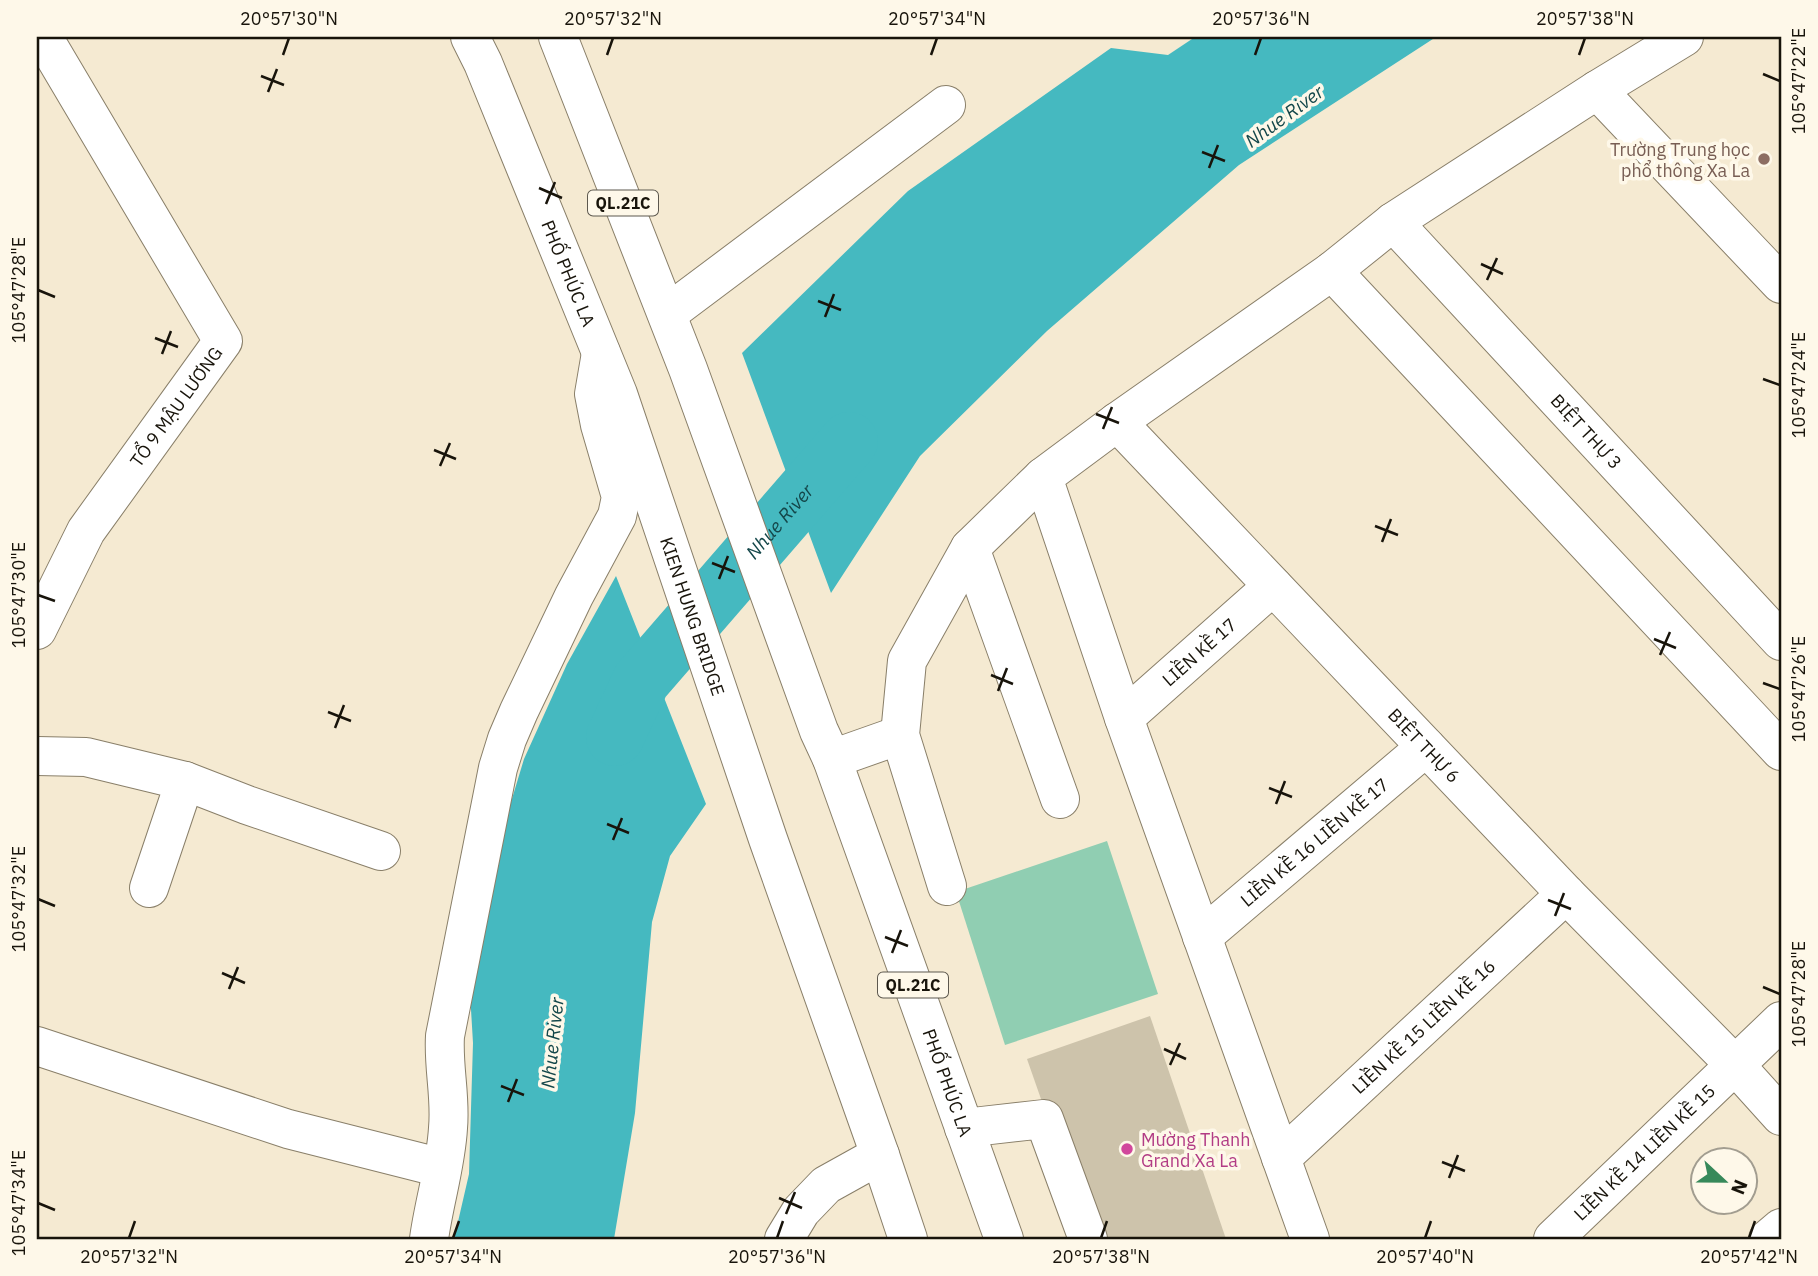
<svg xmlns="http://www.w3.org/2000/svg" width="1818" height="1276" viewBox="0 0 1818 1276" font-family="'IBM Plex Sans',sans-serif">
	<rect width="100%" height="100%" fill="#f5ead2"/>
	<path fill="#90ceb2" d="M1107 841 1158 994 1005 1045 956 892Z"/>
	<path fill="#45b9c0" d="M1195 37H1436L1239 165 1047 331 920 456 831 593 742 353 908 191 1111 48 1168 55Z
		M616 576 706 804 670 856 652 922 635 1113 614 1239H454L469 1174 473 1043 469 976 495 855 524 759 567 664Z"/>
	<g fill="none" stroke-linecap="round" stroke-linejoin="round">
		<path stroke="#45b9c0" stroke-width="58" id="s1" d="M615 737 641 681 849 441"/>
	</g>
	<path fill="#cdc3ab" d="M1150 1016 1226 1239H1090L1027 1059Z"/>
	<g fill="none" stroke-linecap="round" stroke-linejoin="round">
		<g stroke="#897f69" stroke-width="40">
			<g id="minor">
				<path d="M1597 90 1781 284"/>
				<path id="s2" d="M1393 222 1781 641"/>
				<path d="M1332 271 1781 751"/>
				<path d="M667 314 946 105"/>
				<path id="s3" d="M1117 422 1566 894 1735 1065 1781 1116"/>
				<path d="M970 548 1060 799"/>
				<path id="s4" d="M37 630 86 531 223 341 43 37"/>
				<path id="s5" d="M1124 718 1273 586"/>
				<path d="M37 756 86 757 185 781 149 888"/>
				<path d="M832 759 900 735"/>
				<path d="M185 781 247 805 381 851"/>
				<path d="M947 886 900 735 907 661 970 548 1043 477"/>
				<path id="s6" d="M1202 937 1426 747"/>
				<path d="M37 1046 288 1129 442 1168"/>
				<path d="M964 1128 1044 1119 1088 1239"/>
				<path id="s7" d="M1281 1158 1566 894"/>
				<path d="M429 1239C434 1202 446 1165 448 1128 451 1097 443 1067 445 1036L498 768 507 739 519 711 574 596 617 516 621 497 600 425 594 394 601 353"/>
				<path d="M784 1239 801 1211 826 1185 880 1155"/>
				<path d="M1310 1239 1124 718 1043 477 1117 422 1332 271 1393 222 1597 90 1684 37"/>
				<path id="s8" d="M1553 1239 1781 1021"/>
				<path d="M1768 1239 1781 1228"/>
			</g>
		</g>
		<g stroke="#897f69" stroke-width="40">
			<g id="highway">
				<path id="s9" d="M470 37 483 63 618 394 768 839 880 1155 908 1239"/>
				<path id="s10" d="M558 37 688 369 819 731 832 759 1004 1239"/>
			</g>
		</g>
		<use href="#minor" stroke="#fff" stroke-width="38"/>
		<use href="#highway" stroke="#fff" stroke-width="38"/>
	</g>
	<path fill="none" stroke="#18140b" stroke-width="2.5" d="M283 55 289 38M607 55 613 38M931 55 937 38M1255 55 1261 38M1579 55 1585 38M1763 74 1780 81M261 76 284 85M268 92 277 69M1202 152 1225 161M1209 168 1218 145M539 188 562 198M546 204 555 182M1481 264 1503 274M1487 280 1497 258M38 290 55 297M818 301 841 310M825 317 834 294M155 338 178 347M162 354 171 331M1763 379 1780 385M1096 414 1119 423M1103 429 1112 407M434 450 456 459M440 466 450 443M1375 526 1398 535M1382 542 1391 519M712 563 735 572M719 579 728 556M38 595 55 601M1654 639 1676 648M1660 655 1670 632M991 675 1013 684M1763 683 1780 689M998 691 1007 668M328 712 351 721M335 728 344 705M1269 788 1292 797M1276 804 1285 781M607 824 629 833M613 840 622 818M38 899 55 906M1548 900 1571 909M1555 916 1564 893M885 937 908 946M892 953 901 930M222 973 245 983M1763 987 1780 994M229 989 238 967M1164 1049 1186 1059M1170 1065 1180 1043M501 1086 524 1095M508 1102 517 1079M1442 1162 1465 1171M1449 1178 1458 1155M779 1198 802 1208M38 1203 55 1210M786 1214 795 1192M129 1238 135 1221M453 1238 459 1221M777 1238 783 1221M1101 1238 1107 1221M1425 1238 1431 1221M1749 1238 1755 1221"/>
	<circle fill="#8d6e63" stroke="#fef8e9" stroke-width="2.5" cx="1764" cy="159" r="7"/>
	<circle fill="#d1479c" stroke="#fef8e9" stroke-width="2.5" cx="1127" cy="1149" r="7"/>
	<g text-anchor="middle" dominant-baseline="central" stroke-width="7" stroke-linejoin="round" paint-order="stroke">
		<g fill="#fef8e9" stroke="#5d584e" stroke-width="2">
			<rect x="588" y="190.5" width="70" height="25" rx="5"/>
			<rect x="878" y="972.5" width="70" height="25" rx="5"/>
		</g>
		<g font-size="16" font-weight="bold" fill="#18140b">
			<text x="623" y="203">QL.21C</text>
			<text x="913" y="985">QL.21C</text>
		</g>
		<g font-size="18" fill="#785e54" stroke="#fef8e9" text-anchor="end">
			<text x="1750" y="149">Trường Trung học<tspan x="1750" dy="21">phổ thông Xa La</tspan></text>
		</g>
		<g font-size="18" fill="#18140b" stroke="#fef8e9">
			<text stroke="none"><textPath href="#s9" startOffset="256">PHỐ PHÚC LA</textPath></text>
			<text stroke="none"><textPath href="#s4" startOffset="264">TỔ 9 MẬU LƯƠNG</textPath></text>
			<text stroke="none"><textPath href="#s2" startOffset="285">BIỆT THỰ 3</textPath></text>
			<text stroke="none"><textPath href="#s9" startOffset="621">KIEN HUNG BRIDGE</textPath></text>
			<text stroke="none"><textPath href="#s5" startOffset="100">LIỀN KỀ 17</textPath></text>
			<text stroke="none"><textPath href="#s3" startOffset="446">BIỆT THỰ 6</textPath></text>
			<text stroke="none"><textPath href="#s6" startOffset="147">LIỀN KỀ 16 LIỀN KỀ 17</textPath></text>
			<text stroke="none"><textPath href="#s7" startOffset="194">LIỀN KỀ 15 LIỀN KỀ 16</textPath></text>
			<text stroke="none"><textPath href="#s10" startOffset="1116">PHỐ PHÚC LA</textPath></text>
			<text stroke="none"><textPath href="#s8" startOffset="126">LIỀN KỀ 14 LIỀN KỀ 15</textPath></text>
		</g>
		<g font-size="18" fill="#b23c85" stroke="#fef8e9" text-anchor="start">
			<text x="1141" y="1139">Mường Thanh<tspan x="1141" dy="21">Grand Xa La</tspan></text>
		</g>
		<g font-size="19" font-style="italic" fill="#14474a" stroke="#fef8e9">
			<text transform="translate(1284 116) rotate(-36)">Nhue River</text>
			<text stroke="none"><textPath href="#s1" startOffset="273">Nhue River</textPath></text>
			<text transform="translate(552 1043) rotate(-84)">Nhue River</text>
		</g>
	</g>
	<rect width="1818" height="1276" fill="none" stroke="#fef8e9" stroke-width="77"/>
	<g transform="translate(1724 1181) rotate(112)"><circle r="33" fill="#fef8e9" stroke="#a29d90" stroke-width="2"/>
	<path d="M0-5L12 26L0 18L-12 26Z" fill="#37895a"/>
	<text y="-10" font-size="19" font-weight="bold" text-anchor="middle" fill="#18140b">N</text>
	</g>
	<rect x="38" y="38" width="1742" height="1200" fill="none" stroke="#18140b" stroke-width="2.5"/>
	<g font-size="18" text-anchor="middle" fill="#18140b">
		<text x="289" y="25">20°57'30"N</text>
		<text x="613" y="25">20°57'32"N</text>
		<text x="937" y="25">20°57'34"N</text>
		<text x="1261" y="25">20°57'36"N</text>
		<text x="1585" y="25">20°57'38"N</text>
		<text transform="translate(1799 81) rotate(-90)" y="6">105°47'22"E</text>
		<text transform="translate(19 290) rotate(-90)" y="6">105°47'28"E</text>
		<text transform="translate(1799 385) rotate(-90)" y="6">105°47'24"E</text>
		<text transform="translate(19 595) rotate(-90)" y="6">105°47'30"E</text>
		<text transform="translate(1799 689) rotate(-90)" y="6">105°47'26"E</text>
		<text transform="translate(19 899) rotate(-90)" y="6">105°47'32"E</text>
		<text transform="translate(1799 994) rotate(-90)" y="6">105°47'28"E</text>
		<text transform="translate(19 1203) rotate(-90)" y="6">105°47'34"E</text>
		<text x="129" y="1263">20°57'32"N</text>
		<text x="453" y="1263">20°57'34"N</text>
		<text x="777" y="1263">20°57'36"N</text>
		<text x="1101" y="1263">20°57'38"N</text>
		<text x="1425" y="1263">20°57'40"N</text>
		<text x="1749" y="1263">20°57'42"N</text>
	</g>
</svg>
